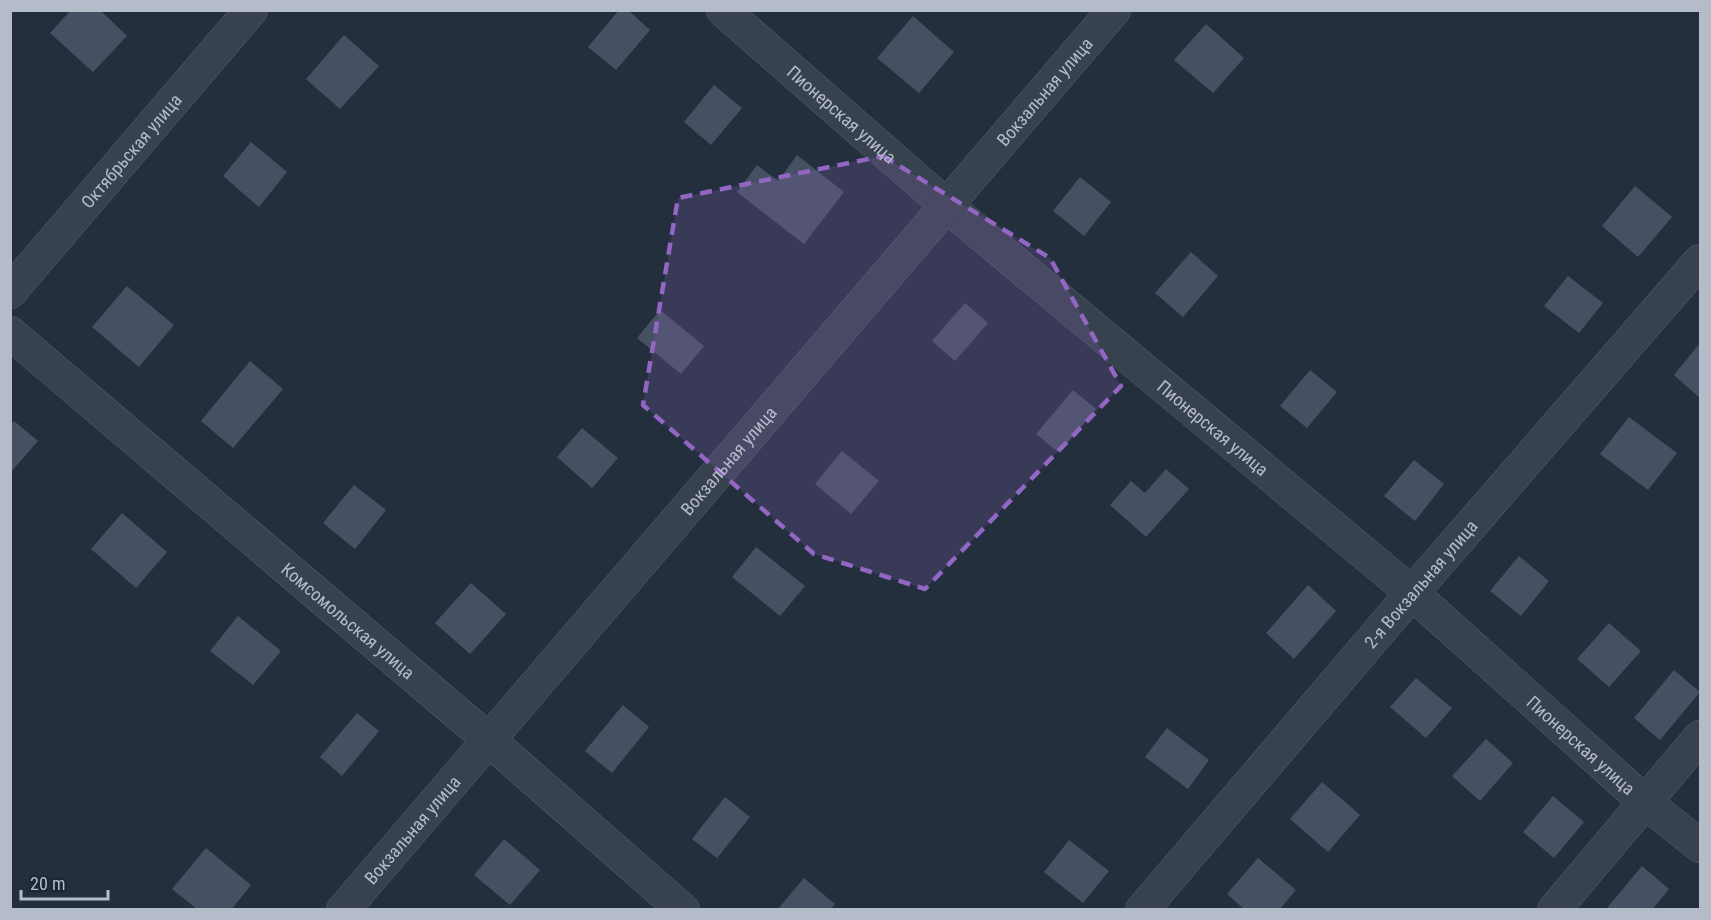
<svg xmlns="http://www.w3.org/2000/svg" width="1711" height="920" viewBox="0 0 1711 920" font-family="'Roboto Condensed',sans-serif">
	<rect width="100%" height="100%" fill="#242f3e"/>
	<path fill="#455162" d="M71 10H100L127 36 93 72 50 33Z
		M619 10H628L650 30 616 70 588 47Z
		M913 16 954 52 919 93 877 58Z
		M1206 24 1244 58 1213 93 1174 60Z
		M344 35 379 66 340 109 306 79Z
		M714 85 742 108 711 145 684 122Z
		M251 142 287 172 259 207 223 176Z
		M797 155 844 192 804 244 737 192 757 165 778 181Z
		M1080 177 1111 202 1084 236 1053 211Z
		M1635 186 1672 217 1638 257 1602 226Z
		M1191 252 1218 276 1183 317 1155 293Z
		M1568 276 1603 303 1579 333 1544 306Z
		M127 286 174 325 139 367 92 327Z
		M965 303 988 323 955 361 932 341Z
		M660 310 704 346 681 374 637 338Z
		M1700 343V398L1674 375Z
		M250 361 283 389 233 448 201 421Z
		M1310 370 1337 392 1307 428 1280 406Z
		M1073 390 1096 409 1059 453 1036 434Z
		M1629 417 1677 453 1648 490 1600 454Z
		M14 421 38 441 10 473V425Z
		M582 428 618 458 592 488 557 457Z
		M842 451 879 481 851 514 815 484Z
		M1414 460 1444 484 1415 521 1384 496Z
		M1166 469 1189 489 1146 537 1110 505 1131 481 1145 493Z
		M354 485 386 510 355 549 323 523Z
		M122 513 167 552 136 588 91 549Z
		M756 547 805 586 780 616 732 577Z
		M1519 556 1549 581 1521 616 1490 591Z
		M471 583 506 614 470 654 435 623Z
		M1308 585 1336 611 1294 659 1266 633Z
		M238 616 281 651 253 685 210 651Z
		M1609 623 1641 651 1609 687 1577 659Z
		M1674 670 1700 692 1660 740 1634 718Z
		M1416 678 1452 708 1426 738 1390 707Z
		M623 705 649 727 612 773 585 751Z
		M357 713 379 731 342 776 320 757Z
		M1167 728 1209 760 1188 789 1145 757Z
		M1486 739 1513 763 1480 801 1452 776Z
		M1322 782 1360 815 1328 852 1290 819Z
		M1553 796 1584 822 1554 858 1523 832Z
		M725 797 750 817 717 858 692 839Z
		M504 839 540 870 510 905 474 875Z
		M1069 840 1109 871 1083 903 1044 872Z
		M206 848 251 885 231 910H198L172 889Z
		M1258 858 1296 890 1279 910H1245L1227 894Z
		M1642 866 1669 889 1652 910H1609L1607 908Z
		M804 878 835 904 830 910H777Z"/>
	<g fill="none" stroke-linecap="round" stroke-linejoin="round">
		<g stroke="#565f6c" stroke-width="34">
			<g id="minor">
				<path id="s1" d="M723 10 947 206 1412 593 1645 802 1700 846"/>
				<path id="s2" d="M10 292 251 10"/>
				<path id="s3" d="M10 333 489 740 683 910"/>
				<path id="s4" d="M343 910 1114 10"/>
				<path id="s5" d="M1142 910 1412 593 1700 261"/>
				<path d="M1554 910 1700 737"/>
			</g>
		</g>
		<use href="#minor" stroke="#38414e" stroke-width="33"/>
	</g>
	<path fill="#9266c3" fill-opacity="0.2" stroke="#9266c3" stroke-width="4.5" stroke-dasharray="12 8" stroke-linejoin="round" d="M883 156 1050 258 1121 386 925 589 814 554 643 405 678 198Z"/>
	<g text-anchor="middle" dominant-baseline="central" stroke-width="5" stroke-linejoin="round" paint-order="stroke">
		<g font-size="18" fill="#b4bcc9" stroke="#1d2633">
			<text stroke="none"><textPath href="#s4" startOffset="1078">Вокзальная улица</textPath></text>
			<text stroke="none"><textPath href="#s1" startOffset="158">Пионерская улица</textPath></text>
			<text stroke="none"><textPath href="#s2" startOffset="186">Октябрьская улица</textPath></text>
			<text stroke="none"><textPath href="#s1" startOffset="644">Пионерская улица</textPath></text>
			<text stroke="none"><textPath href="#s4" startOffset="592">Вокзальная улица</textPath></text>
			<text stroke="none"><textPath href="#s5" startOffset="429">2-я Вокзальная улица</textPath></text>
			<text stroke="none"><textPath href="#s3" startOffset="444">Комсомольская улица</textPath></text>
			<text stroke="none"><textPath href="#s1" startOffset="1130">Пионерская улица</textPath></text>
			<text stroke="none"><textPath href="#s4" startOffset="106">Вокзальная улица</textPath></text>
		</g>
	</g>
	<rect width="1711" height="920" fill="none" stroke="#b4bcc9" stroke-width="24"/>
	<path d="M21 890v9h87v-9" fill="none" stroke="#b4bcc9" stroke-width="3"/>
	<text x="30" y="890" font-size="18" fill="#b4bcc9" stroke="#1d2633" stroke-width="4.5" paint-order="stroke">20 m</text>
</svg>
